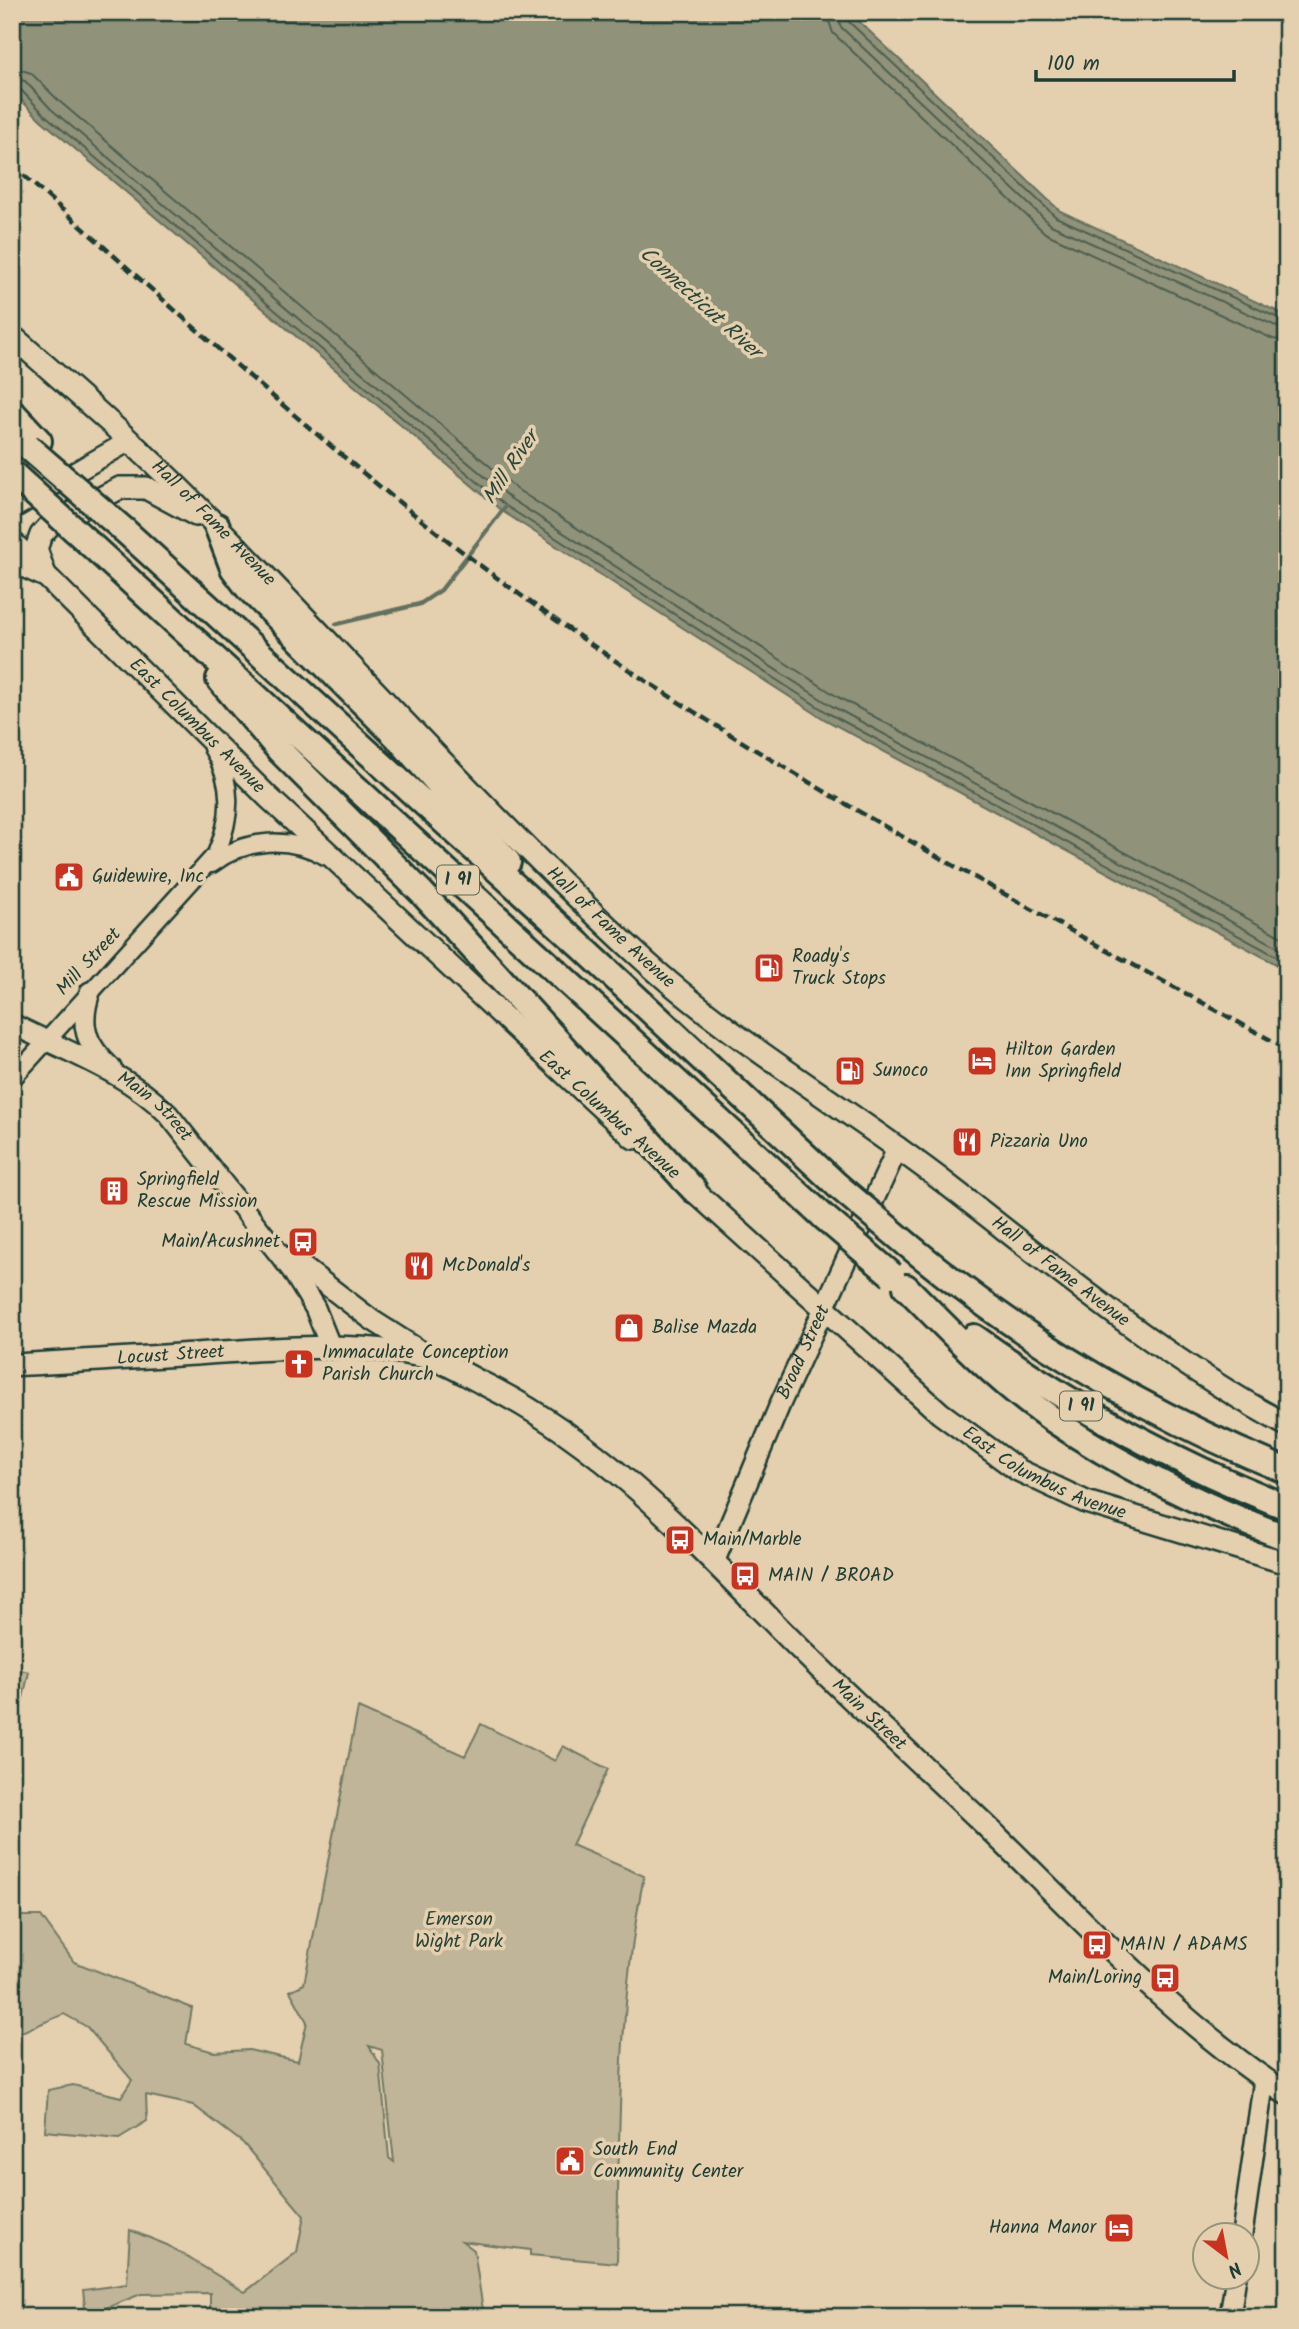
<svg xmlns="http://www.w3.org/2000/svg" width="1299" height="2329" viewBox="0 0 1299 2329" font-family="Kalam,sans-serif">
	<rect width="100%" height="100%" fill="#e4cfae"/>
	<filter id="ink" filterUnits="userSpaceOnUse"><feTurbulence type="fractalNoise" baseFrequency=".0143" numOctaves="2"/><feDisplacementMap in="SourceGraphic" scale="14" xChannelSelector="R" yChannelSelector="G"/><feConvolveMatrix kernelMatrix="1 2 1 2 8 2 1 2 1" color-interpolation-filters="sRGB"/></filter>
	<g filter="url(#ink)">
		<path fill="#c0b598" stroke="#707966" stroke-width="2" fill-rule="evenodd" d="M12 1668 29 1672 12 1745Z
			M358 1708 465 1756 481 1724 555 1761 563 1746 608 1769 572 1845 644 1876C618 2003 619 2134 617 2263L530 2255V2250L462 2241 474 2250 484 2317H210V2293L141 2294 86 2316 83 2290 127 2284 130 2230 167 2245 245 2292 297 2252 304 2216 243 2143 193 2105 146 2095 147 2121 119 2138 45 2131 48 2090 73 2085 121 2097 132 2080 87 2027 64 2014 12 2036V1916H41L74 1962 192 2008 186 2044 214 2052 249 2050 298 2061 307 2022 290 1991 304 1984ZM369 2046 382 2050 394 2162 389 2158 380 2064Z"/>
		<path fill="#91927a" stroke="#63705e" stroke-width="2" d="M12 12H849L1060 211 1287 316V970L824 719 502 511 41 120 12 91Z"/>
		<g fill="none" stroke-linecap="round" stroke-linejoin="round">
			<path stroke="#4d5f50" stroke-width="2" d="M826 12 833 33 1045 233 1273 339 1287 341
				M836 12 841 27 1051 225 1287 331
				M845 12 847 20 1056 217 1287 322
				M12 67 31 73 59 101 518 490 838 697 1287 940
				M12 78 25 81 51 109 511 499 832 706 1287 952
				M12 87 20 89 45 115 506 506 828 713 1287 962"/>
			<path stroke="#63705e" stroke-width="4.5" d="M336 624 420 604 441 590 505 507"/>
			<g stroke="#1f3d34" stroke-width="21">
				<path id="tertiary" d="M212 864C246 838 289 836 325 856
					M12 1079 216 854C232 817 234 783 212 748"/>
			</g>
			<g stroke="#1f3d34" stroke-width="24">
				<g id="secondary">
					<path d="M12 509 129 441"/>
					<path d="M12 562 43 576"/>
					<path d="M90 992C79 1025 85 1044 111 1068"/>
					<path id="s1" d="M12 1024C65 1051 125 1071 168 1114L291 1269 315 1308 331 1348"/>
					<path d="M290 1257 372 1320 427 1355"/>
					<path id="s2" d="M715 1560 781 1402 898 1147"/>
					<path d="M1242 2234 1264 2079"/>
					<path d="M1230 2317 1236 2276"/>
				</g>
			</g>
			<g stroke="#1f3d34" stroke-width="26">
				<g id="primary">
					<path id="s3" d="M12 336C76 392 140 448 199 508 345 656 484 813 637 954 732 1042 847 1107 949 1186 1058 1270 1165 1360 1287 1425"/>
					<path id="s4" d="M12 542 268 797 634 1138"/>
					<path d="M44 572 36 549 41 535 51 524 120 488H146L196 515"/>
					<path id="s5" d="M682 1180 940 1413 1018 1470 1086 1502 1287 1563"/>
					<path id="s6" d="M12 1365C82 1361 153 1357 223 1352 292 1348 365 1341 433 1359 449 1364 466 1375 482 1383 603 1442 693 1541 787 1636 849 1698 915 1758 979 1819 1078 1914 1171 2019 1287 2094"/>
				</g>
			</g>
			<g stroke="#1f3d34" stroke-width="30">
				<path id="motorway" d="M12 412 39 441
					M217 526 233 568 248 588 397 737 508 862
					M124 530 582 947 838 1186
					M91 545 824 1217
					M219 679 280 751 422 893 694 1190
					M908 1245C1021 1339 1150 1415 1287 1471
					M906 1287C946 1327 985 1369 1031 1404 1108 1461 1197 1504 1287 1538
					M974 1337C1070 1406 1176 1463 1287 1507"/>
			</g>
			<use href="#tertiary" stroke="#e4cfae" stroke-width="16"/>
			<use href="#secondary" stroke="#e4cfae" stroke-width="19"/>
			<use href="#primary" stroke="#e4cfae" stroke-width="21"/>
			<use href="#motorway" stroke="#e4cfae" stroke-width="24"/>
			<path stroke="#1f3d34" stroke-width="4.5" stroke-dasharray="10 5" stroke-linecap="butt" d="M12 165C182 315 348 472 533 604 769 772 1033 909 1287 1049"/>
			<g stroke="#1f3d34" stroke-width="30" stroke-linecap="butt">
				<path id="motorway-bridge" d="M28 447 124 530
					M12 473 91 545
					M838 1186 908 1245
					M824 1217 892 1275"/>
			</g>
			<use href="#motorway-bridge" stroke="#e4cfae" stroke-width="24"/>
		</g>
	</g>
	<defs>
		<g id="civic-square" transform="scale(1.575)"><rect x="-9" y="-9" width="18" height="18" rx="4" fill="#c8321e" stroke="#e4cfae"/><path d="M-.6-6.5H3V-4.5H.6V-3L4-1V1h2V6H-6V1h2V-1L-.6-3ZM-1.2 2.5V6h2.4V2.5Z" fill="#fff"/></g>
		<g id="fuel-square" transform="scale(1.575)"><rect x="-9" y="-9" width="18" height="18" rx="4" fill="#c8321e" stroke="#e4cfae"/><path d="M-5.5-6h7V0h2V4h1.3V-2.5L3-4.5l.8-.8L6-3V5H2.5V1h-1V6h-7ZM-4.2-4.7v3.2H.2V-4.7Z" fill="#fff"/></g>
		<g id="hotel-square" transform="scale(1.575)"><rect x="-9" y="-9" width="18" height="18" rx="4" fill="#c8321e" stroke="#e4cfae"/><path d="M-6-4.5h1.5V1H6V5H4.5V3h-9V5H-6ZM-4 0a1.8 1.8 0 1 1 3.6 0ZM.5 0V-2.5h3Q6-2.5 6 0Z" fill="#fff"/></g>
		<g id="restaurant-square" transform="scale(1.575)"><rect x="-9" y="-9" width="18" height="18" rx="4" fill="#c8321e" stroke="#e4cfae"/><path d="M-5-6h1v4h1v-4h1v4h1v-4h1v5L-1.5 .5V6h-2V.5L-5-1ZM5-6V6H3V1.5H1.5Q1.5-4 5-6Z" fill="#fff"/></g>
		<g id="building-square" transform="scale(1.575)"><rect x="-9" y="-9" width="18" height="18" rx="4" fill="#c8321e" stroke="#e4cfae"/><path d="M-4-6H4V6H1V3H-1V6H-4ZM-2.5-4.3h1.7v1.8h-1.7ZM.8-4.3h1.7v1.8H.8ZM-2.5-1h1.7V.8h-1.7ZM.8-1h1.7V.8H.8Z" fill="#fff"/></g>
		<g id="bus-square" transform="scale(1.575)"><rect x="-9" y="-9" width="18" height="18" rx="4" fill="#c8321e" stroke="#e4cfae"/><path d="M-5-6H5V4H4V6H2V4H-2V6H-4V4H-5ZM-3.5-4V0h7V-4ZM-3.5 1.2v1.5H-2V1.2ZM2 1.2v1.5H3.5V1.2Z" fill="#fff"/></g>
		<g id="shop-square" transform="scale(1.575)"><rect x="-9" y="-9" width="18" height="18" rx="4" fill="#c8321e" stroke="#e4cfae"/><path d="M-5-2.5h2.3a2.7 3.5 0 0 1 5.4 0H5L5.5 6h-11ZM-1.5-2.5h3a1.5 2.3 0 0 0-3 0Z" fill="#fff"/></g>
		<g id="church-square" transform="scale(1.575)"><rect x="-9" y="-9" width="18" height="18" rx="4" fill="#c8321e" stroke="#e4cfae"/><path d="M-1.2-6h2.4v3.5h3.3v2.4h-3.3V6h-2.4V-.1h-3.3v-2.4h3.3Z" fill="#fff"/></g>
	</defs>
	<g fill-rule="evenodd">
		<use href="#civic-square" x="69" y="877"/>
		<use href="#fuel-square" x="769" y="968"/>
		<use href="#hotel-square" x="982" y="1061"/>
		<use href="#fuel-square" x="850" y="1071"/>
		<use href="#restaurant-square" x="967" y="1142"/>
		<use href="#building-square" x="114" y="1191"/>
		<use href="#bus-square" x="303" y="1242"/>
		<use href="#restaurant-square" x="419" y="1266"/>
		<use href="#shop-square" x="629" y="1328"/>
		<use href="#church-square" x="299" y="1364"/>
		<use href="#bus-square" x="680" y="1540"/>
		<use href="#bus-square" x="745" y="1576"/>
		<use href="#bus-square" x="1097" y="1945"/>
		<use href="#bus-square" x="1165" y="1978"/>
		<use href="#civic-square" x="570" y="2161"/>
		<use href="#hotel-square" x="1119" y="2228"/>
	</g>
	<g text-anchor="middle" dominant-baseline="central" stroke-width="7" stroke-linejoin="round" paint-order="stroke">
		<g fill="#e4cfae" stroke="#5a6959" stroke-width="2">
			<rect x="437" y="865.5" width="42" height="29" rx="5"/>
			<rect x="1060" y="1391.5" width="42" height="29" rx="5"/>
		</g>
		<g font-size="18" font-weight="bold" fill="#1f3d34">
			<text x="458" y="880">I 91</text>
			<text x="1081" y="1406">I 91</text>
		</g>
		<g font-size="19" fill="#1f3d34" stroke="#e4cfae">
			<text stroke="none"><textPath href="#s3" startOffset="275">Hall of Fame Avenue</textPath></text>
			<text stroke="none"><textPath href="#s4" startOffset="261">East Columbus Avenue</textPath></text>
			<text stroke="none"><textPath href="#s3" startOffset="842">Hall of Fame Avenue</textPath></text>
			<text transform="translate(89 962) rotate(-47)">Mill Street</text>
			<text stroke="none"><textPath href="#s1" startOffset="166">Main Street</textPath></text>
			<text transform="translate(609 1115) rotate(42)">East Columbus Avenue</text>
			<text stroke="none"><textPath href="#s3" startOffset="1409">Hall of Fame Avenue</textPath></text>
			<text stroke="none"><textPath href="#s2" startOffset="226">Broad Street</textPath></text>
			<text stroke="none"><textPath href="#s6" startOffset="159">Locust Street</textPath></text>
			<text stroke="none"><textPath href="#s5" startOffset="469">East Columbus Avenue</textPath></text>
			<text stroke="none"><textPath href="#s6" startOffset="989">Main Street</textPath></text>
		</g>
		<g font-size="19" fill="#1f3d34" stroke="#e4cfae" text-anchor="start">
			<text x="92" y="877">Guidewire, Inc</text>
			<text x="792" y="957">Roady's<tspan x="792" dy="22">Truck Stops</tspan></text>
			<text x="1005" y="1050">Hilton Garden<tspan x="1005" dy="22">Inn Springfield</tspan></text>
			<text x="873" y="1071">Sunoco</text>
			<text x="990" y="1142">Pizzaria Uno</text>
			<text x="137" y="1180">Springfield<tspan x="137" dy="22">Rescue Mission</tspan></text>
			<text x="280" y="1242" text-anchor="end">Main/Acushnet</text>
			<text x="442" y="1266">McDonald's</text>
			<text x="652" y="1328">Balise Mazda</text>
			<text x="322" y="1353">Immaculate Conception<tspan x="322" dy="22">Parish Church</tspan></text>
			<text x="703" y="1540">Main/Marble</text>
			<text x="768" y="1576">MAIN / BROAD</text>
			<text x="1120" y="1945">MAIN / ADAMS</text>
			<text x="1142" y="1978" text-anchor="end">Main/Loring</text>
			<text x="593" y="2150">South End<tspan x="593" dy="22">Community Center</tspan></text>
			<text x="1096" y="2228" text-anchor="end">Hanna Manor</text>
		</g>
		<g font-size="19" fill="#274339" stroke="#e4cfae">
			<text x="459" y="1920">Emerson<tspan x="459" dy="22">Wight Park</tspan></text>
		</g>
		<g font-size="21" font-style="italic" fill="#2a463b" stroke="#e4cfae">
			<text transform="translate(700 303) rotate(42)">Connecticut River</text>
			<text transform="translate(511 468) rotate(-56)">Mill River</text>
		</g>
	</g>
	<rect width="1299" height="2329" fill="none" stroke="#e4cfae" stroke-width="42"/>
	<rect x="21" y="21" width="1257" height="2287" fill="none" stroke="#1f3d34" stroke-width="2.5" filter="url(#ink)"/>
	<g transform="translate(1226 2256) rotate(148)"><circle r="33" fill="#e4cfae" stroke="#95957d" stroke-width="2"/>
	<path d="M0-5L12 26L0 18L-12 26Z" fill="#c8321e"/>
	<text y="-10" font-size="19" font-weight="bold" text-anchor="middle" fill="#1f3d34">N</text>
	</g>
	<path d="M1036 70v10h198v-10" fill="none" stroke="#1f3d34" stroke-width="3.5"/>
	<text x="1047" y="70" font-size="21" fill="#1f3d34" stroke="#e4cfae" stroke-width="5" paint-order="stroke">100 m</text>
</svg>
